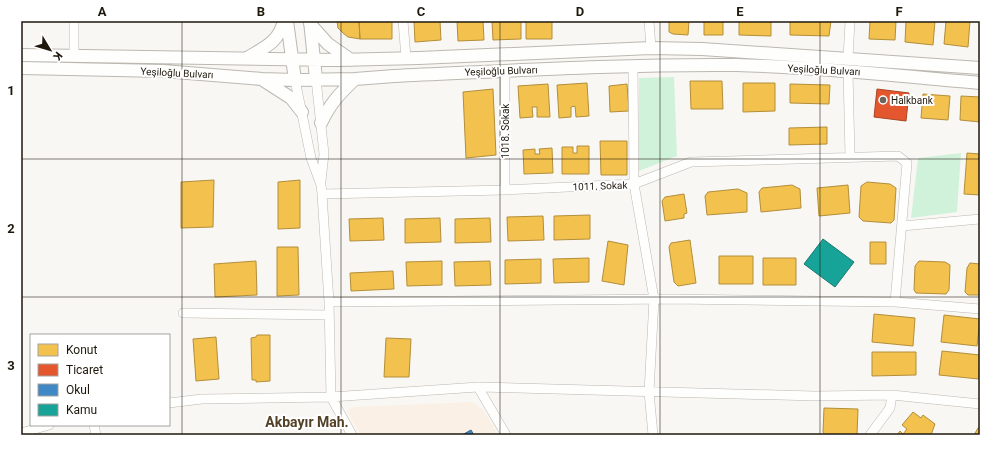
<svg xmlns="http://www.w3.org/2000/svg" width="1001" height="456" viewBox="0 0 1001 456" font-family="Roboto,sans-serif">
	<rect width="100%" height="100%" fill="#f9f7f4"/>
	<path fill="#faf0e5" d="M473 402 484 411 498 435H361L347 412 352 407Z"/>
	<path fill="#d1f2da" d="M674 77 677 156 639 171V78Z
		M961 153 957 212 911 218 918 158Z"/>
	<path fill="#f2c14e" stroke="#b38e3a" d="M337 21H359L360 39 348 37 343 33 338 28Z
		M359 21H392V39H360Z
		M414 21H440L441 40 415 42Z
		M457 21H483L484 40 458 41Z
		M492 21H521V39L493 40Z
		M526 21H552V39H526Z
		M669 21H689L688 35 673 34 669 32Z
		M704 21H723V35H704Z
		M739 21H771V36L739 35Z
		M794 21H831L829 36 790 35V22Z
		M870 21H896L895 40 869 39Z
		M906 21H935L933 45 905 42Z
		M946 21H970L968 47 944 44Z
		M690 81H722L723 109H691Z
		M587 83 589 116 576 117 575 106 571 107V117L559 118 557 85Z
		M743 83H775V111L743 112Z
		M548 84 550 117H537V107H532L533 117 520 118 518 86Z
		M627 84 629 111 610 112 609 86Z
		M790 84 830 85 829 104 790 103Z
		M493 89 496 155 466 158 463 92Z
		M923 94 950 96 948 120 921 118Z
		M961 96 980 97V122L960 120Z
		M827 127V144L789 145V128Z
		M600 141H627V175H601Z
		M577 146H589V174H562V147H573V153H577Z
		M552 148 553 173 524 174 523 150 535 149V154H540L539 149Z
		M967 153 980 154V195L964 194Z
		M214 180 213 227 181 228V182Z
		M300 180V228L278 229V182Z
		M867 182 890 184 896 188 894 220 891 223 863 221 859 217 861 186Z
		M792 185 800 189 801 208 761 212 759 192 762 188Z
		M848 185 850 213 819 216 817 188Z
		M738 189 747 193V212L707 215 705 196 708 192Z
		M684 194 687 213 684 214V218L665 221 662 201 665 197Z
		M590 215V239L554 240V216Z
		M543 216 544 240 508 241 507 217Z
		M383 218 384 240 350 241 349 219Z
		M440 218 441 242 405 243V219Z
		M490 218 491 242 455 243V219Z
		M690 240 696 283 678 286 674 282 669 247 671 243Z
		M608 241 628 245 624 285 602 281Z
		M870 242H886V264H870Z
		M277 247H298L299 295 277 296Z
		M719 256H753V284H719Z
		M589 258V282L554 283 553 259Z
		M763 258H796V285H763Z
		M541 259V283L505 284V260Z
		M256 261 257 295 215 297 214 264Z
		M442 261V285L407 286 406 262Z
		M490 261 491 285 455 286 454 262Z
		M919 261 945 262 950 265 949 290 946 294 916 293 914 290 915 266Z
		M970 263 980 264V295H968L965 292 967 268Z
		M393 271 394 289 351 291 350 273Z
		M874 314 915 318 913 346 872 342Z
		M944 315 980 319 977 346 941 342Z
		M257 335H270V381L256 382V380H252L251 338 256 337Z
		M216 337 219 379 196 381 193 339Z
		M386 338 411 339 409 377H384Z
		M942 351 980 355 979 379 939 375Z
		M872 352H916V375L872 376Z
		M824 408 858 409 857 435H825L823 432Z
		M913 412 921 418 923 415 935 424 931 435H897L900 431 903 434 907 429 902 425Z
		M978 428H980V435H974Z"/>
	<path fill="#e4572e" stroke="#a94424" d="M877 89 909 93 906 121 874 117Z"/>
	<path fill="#3f88c5" stroke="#35668e" d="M471 430 474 435H462Z"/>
	<path fill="#17a398" stroke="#19796e" d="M823 239 854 262 835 287 804 264Z"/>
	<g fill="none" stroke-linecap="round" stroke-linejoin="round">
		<g stroke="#bcb8b1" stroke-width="10">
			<path id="minor" d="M74 21V55
				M403 21 406 58
				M649 21 651 48
				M848 58 850 21
				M633 66 634 184 654 299 649 392 653 435
				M505 71V190
				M848 71 850 157
				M316 79 324 154 321 181
				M295 80 311 158 321 185 322 194 329 302 331 397 352 435
				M322 194 505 190 634 184 691 162 898 156 907 163 895 302
				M902 226 980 219
				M329 302 671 299 895 302 980 309
				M183 313 329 315
				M478 387 506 435
				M169 403 202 399 331 397 478 387 814 396 892 395 980 404
				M94 425 96 435
				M21 433 49 425
				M870 435 890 408 892 395"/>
		</g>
		<g stroke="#bcb8b1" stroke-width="14">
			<path id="secondary" d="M287 21 295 80
				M310 21 316 79
				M310 24 328 44 351 60
				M21 55 337 60 419 58 651 48 702 49 980 68
				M247 58C265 47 278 43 284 21
				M21 68 163 71 262 79 295 80 355 79 394 76C508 71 622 64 736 65 817 67 899 76 980 83
				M263 80 291 98 302 112
				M321 123C330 104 339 94 355 79"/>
		</g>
		<use href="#minor" stroke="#fefefd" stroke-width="9"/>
		<use href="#secondary" stroke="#fefefd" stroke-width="12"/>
	</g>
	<path fill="none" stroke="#1f180c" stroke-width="1" stroke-opacity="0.55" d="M182 21V435M341 21V435M500 21V435M660 21V435M820 21V435M21 159H980M21 297H980"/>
	<circle fill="#6b665d" stroke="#fff" stroke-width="1.5" cx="883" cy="100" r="4"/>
	<g text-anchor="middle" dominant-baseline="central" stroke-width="4" stroke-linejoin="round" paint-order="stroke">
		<g font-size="10" fill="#1f180c" stroke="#fff">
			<text transform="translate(824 70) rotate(3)">Yeşiloğlu Bulvarı</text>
			<text transform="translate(501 71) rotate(-2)">Yeşiloğlu Bulvarı</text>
			<text transform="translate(177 73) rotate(3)">Yeşiloğlu Bulvarı</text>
			<text transform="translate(505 131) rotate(-90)">1018. Sokak</text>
			<text transform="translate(600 186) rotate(-2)">1011. Sokak</text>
		</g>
		<g font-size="10" fill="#1f180c" stroke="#fff" text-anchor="start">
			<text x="891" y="100">Halkbank</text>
		</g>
		<g font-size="14" font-weight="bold" fill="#524126" stroke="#fff">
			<text x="307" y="422">Akbayır Mah.</text>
		</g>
	</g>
	<rect width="1001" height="456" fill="none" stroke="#ffffff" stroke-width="44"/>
	<rect x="30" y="334" width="140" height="92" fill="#ffffff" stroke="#a5a39e"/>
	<rect x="38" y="344" width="20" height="12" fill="#f2c14e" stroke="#a5a39e"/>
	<text x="66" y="354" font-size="12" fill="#1f180c">Konut</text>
	<rect x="38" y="364" width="20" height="12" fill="#e4572e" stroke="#a5a39e"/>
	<text x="66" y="374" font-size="12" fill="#1f180c">Ticaret</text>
	<rect x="38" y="384" width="20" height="12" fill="#3f88c5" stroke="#a5a39e"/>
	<text x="66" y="394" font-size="12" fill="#1f180c">Okul</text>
	<rect x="38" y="404" width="20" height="12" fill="#17a398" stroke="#a5a39e"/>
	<text x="66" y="414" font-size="12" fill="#1f180c">Kamu</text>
	<g transform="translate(50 50) rotate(128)" stroke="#ffffff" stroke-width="3" paint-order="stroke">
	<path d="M0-3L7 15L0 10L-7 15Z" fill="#1f180c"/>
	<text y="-6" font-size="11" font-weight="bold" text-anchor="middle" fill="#1f180c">K</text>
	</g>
	<rect x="22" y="22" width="957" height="412" fill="none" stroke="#1f180c" stroke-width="1.5"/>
	<g font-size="13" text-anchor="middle" font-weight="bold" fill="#1f180c">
		<text x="102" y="16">A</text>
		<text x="261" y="16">B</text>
		<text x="421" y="16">C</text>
		<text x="580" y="16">D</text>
		<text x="740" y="16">E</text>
		<text x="899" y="16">F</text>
		<text x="11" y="95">1</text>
		<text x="11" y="233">2</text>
		<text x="11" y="370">3</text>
	</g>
</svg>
